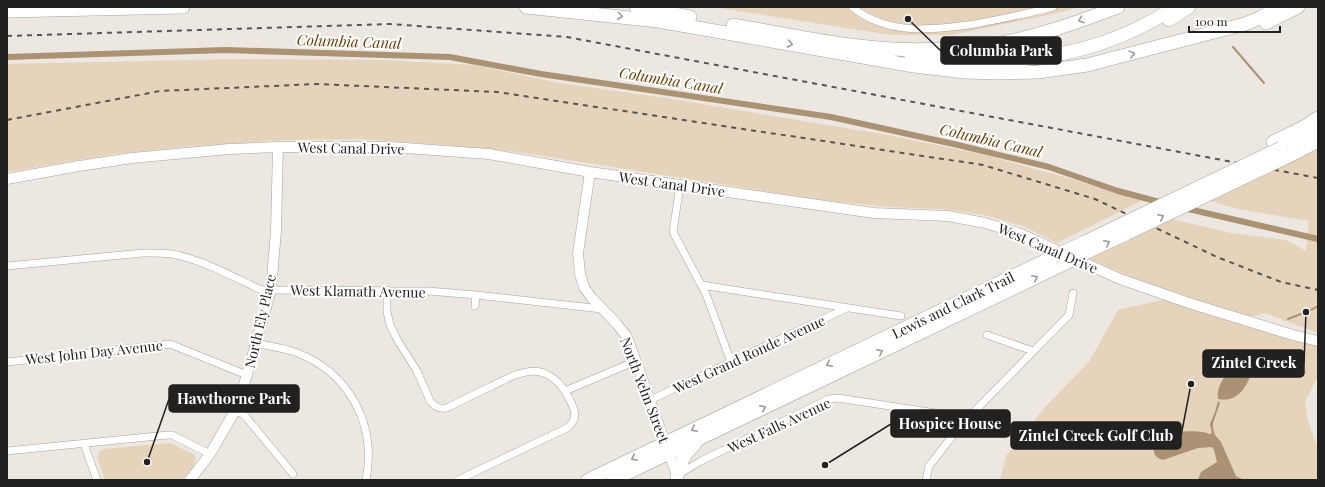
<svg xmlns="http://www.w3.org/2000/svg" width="1325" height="487" viewBox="0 0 1325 487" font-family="'Playfair Display',serif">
	<rect width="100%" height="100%" fill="#ece7e0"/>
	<path fill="#e6d3bc" d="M713 7H1076L1067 11 951 35H891Z
		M236 59 384 60 474 65 559 83 666 98 882 134 981 154 1071 179 1141 201 1057 243 1025 227 984 215 942 209 888 207 820 200 518 152 432 144 361 139 287 140 192 146 115 154 7 172V64Z
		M1318 150V333L1265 313 1250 317 1142 282 1088 258 1171 219 1231 233 1286 240 1306 251 1309 221 1238 209 1208 200 1294 159Z
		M1170 298 1293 341 1318 346V376L1305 401 1308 421 1318 449V480H1000L1006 456 1045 407 1089 362 1118 310Z
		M170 443 195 455C197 466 189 472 182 480H105L97 457 100 451 103 449Z"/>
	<path fill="#ac9274" d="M1243 362 1251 366 1252 371C1247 387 1238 403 1218 399 1216 383 1229 369 1243 362Z
		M1218 401 1220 403 1213 423V428L1215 435 1221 442 1236 476 1244 480H1198L1201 472 1217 462 1214 450 1212 447 1198 448 1163 460C1159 459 1155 457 1154 452 1148 431 1197 428 1209 434L1212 433 1210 424 1215 412Z"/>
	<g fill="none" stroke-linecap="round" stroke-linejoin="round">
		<path stroke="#ac9274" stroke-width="2" d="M1233 47 1264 83
			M1288 319 1311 310 1318 306"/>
		<path stroke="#ac9274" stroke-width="6" d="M7 57 226 50 450 57 541 74 831 117 958 145 1049 167 1118 191 1163 203
			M1184 208 1318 239"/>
		<g stroke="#a7a29c" stroke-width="8">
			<path id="street" d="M852 7C888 36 933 30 975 24 1001 19 1027 14 1053 7
				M680 185 673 232 706 294 731 362
				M7 266 143 253C155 253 166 252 177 255 204 261 234 277 259 289L265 290 428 291 476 295 602 309
				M701 285 901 316
				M387 290V312L390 325 398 341 417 371 430 401C435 407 439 409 447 408 462 400 477 393 492 386 520 372 543 359 565 391
				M475 306 476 295
				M987 335 1033 351
				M256 343C269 346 282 348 295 352 349 372 377 424 366 480
				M7 362 170 344 247 375
				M650 400 847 308
				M235 411 243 414 246 417 293 474
				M84 444 97 480
				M7 451 168 435H172L210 454
				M679 474 701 461 829 399 838 398 942 414 953 417 962 424
				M458 480 567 428C582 416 572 405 565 391L636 361
				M926 480 929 466 962 424 1069 315 1073 293"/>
		</g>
		<g stroke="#a7a29c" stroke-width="11">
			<path id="secondary" d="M590 172 578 253 580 274 584 287 591 297 616 323 627 337 678 478
				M7 179 79 166 132 158 229 149 278 147H391L489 154 590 172 874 213 948 216 985 223 1021 234 1120 279 1192 304 1293 335 1318 341
				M190 480 210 454 235 411 247 375 271 290 276 231 278 147"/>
		</g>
		<g stroke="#a7a29c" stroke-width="14">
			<path id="highway" d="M526 7 658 21 914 66 965 72 999 73 1038 72 1087 65 1245 24 1262 17 1277 7
				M636 7 690 17
				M7 11 183 7
				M1169 20 1189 7
				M1266 23 1298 7
				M733 25C785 34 840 46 892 49 927 51 962 49 996 44 1037 37 1078 22 1118 7
				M911 57C1003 69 1096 60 1175 7
				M1273 142 1304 127 1318 118
				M1290 143 1318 131
				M1291 155 1318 141
				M1085 242 1118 226
				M1087 252 1126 234
				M677 476 684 456 695 444
				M588 480 1053 257
				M613 480 1066 263"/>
		</g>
		<use href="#street" stroke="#fff" stroke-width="7"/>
		<use href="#secondary" stroke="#fff" stroke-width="10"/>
		<use href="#highway" stroke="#fff" stroke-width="13"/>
		<path stroke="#575451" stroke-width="2" stroke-dasharray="5 5" stroke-linecap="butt" d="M7 36 390 24 567 37 1318 178
			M7 120 160 91 317 84 497 92 983 165 1095 199 1217 257 1281 282 1318 290"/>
		<g stroke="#a7a29c" stroke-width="14" stroke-linecap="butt">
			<path id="highway-bridge" d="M1118 226 1281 148
				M1126 234 1291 155
				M1053 257 1085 242
				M1066 263 1087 252"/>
		</g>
		<use href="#highway-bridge" stroke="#fff" stroke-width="13"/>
	</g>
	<defs><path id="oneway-chevron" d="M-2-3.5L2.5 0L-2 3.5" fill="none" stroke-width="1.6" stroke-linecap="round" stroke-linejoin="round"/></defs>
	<g stroke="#9c9b9a">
		<use href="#oneway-chevron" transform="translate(620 16) rotate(6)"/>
		<use href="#oneway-chevron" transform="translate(1081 20) rotate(161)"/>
		<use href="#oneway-chevron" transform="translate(790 44) rotate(11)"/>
		<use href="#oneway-chevron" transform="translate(1132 54) rotate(-15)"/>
		<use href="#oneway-chevron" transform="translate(1161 217) rotate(-26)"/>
		<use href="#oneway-chevron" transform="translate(1107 243) rotate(-26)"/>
		<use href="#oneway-chevron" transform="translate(1035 278) rotate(-26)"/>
		<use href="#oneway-chevron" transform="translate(880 352) rotate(-26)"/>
		<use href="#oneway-chevron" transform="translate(829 364) rotate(154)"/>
		<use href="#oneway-chevron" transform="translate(763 408) rotate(-26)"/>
		<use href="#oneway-chevron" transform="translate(694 429) rotate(154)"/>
		<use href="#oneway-chevron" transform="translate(634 458) rotate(154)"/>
	</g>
	<g text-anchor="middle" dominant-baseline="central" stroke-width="4" stroke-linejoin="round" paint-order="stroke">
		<g font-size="14" fill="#23211f" stroke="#fff">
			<text transform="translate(351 148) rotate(1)">West Canal Drive</text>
			<text transform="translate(672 184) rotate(8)">West Canal Drive</text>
			<text transform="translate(1048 248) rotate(23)">West Canal Drive</text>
			<text transform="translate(358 291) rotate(1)">West Klamath Avenue</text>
			<text transform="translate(953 305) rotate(-26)">Lewis and Clark Trail</text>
			<text transform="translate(260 321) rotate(-77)">North Ely Place</text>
			<text transform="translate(94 352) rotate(-6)">West John Day Avenue</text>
			<text transform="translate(749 354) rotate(-25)">West Grand Ronde Avenue</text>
			<text transform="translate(645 390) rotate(69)">North Yelm Street</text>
			<text transform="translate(779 425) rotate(-25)">West Falls Avenue</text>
		</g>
		<g font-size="15" font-style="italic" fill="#643f07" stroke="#fff">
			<text transform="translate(349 41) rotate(2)">Columbia Canal</text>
			<text transform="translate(671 80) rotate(9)">Columbia Canal</text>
			<text transform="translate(991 140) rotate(13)">Columbia Canal</text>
		</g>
	</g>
	<path fill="none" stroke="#23211f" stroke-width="1.5" d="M908 19L941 51M1306 312L1304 363M147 462L169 399M825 465L891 424M1191 384L1181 436"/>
	<g fill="#23211f" stroke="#fff" stroke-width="1.5">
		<circle cx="908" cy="19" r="4"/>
		<circle cx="1306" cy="312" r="4"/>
		<circle cx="147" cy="462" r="4"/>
		<circle cx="825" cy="465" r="4"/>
		<circle cx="1191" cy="384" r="4"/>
	</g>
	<g fill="#23211f" stroke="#23211f" stroke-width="1.5">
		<rect x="941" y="37" width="120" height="27" rx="4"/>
		<rect x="1203" y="350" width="101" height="27" rx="4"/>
		<rect x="169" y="385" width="130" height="27" rx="4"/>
		<rect x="891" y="410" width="119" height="27" rx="4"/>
		<rect x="1011" y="422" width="170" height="27" rx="4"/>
	</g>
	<g font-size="15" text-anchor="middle" font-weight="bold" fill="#fff">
		<text x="1001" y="56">Columbia Park</text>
		<text x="1254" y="368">Zintel Creek</text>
		<text x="234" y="404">Hawthorne Park</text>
		<text x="950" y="429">Hospice House</text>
		<text x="1096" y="441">Zintel Creek Golf Club</text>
	</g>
	<rect width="1325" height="487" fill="none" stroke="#23211f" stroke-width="16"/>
	<path d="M1189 26v6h91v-6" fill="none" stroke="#23211f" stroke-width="2"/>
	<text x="1195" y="26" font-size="12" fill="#23211f" stroke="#ffffff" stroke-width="3" paint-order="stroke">100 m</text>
</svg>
